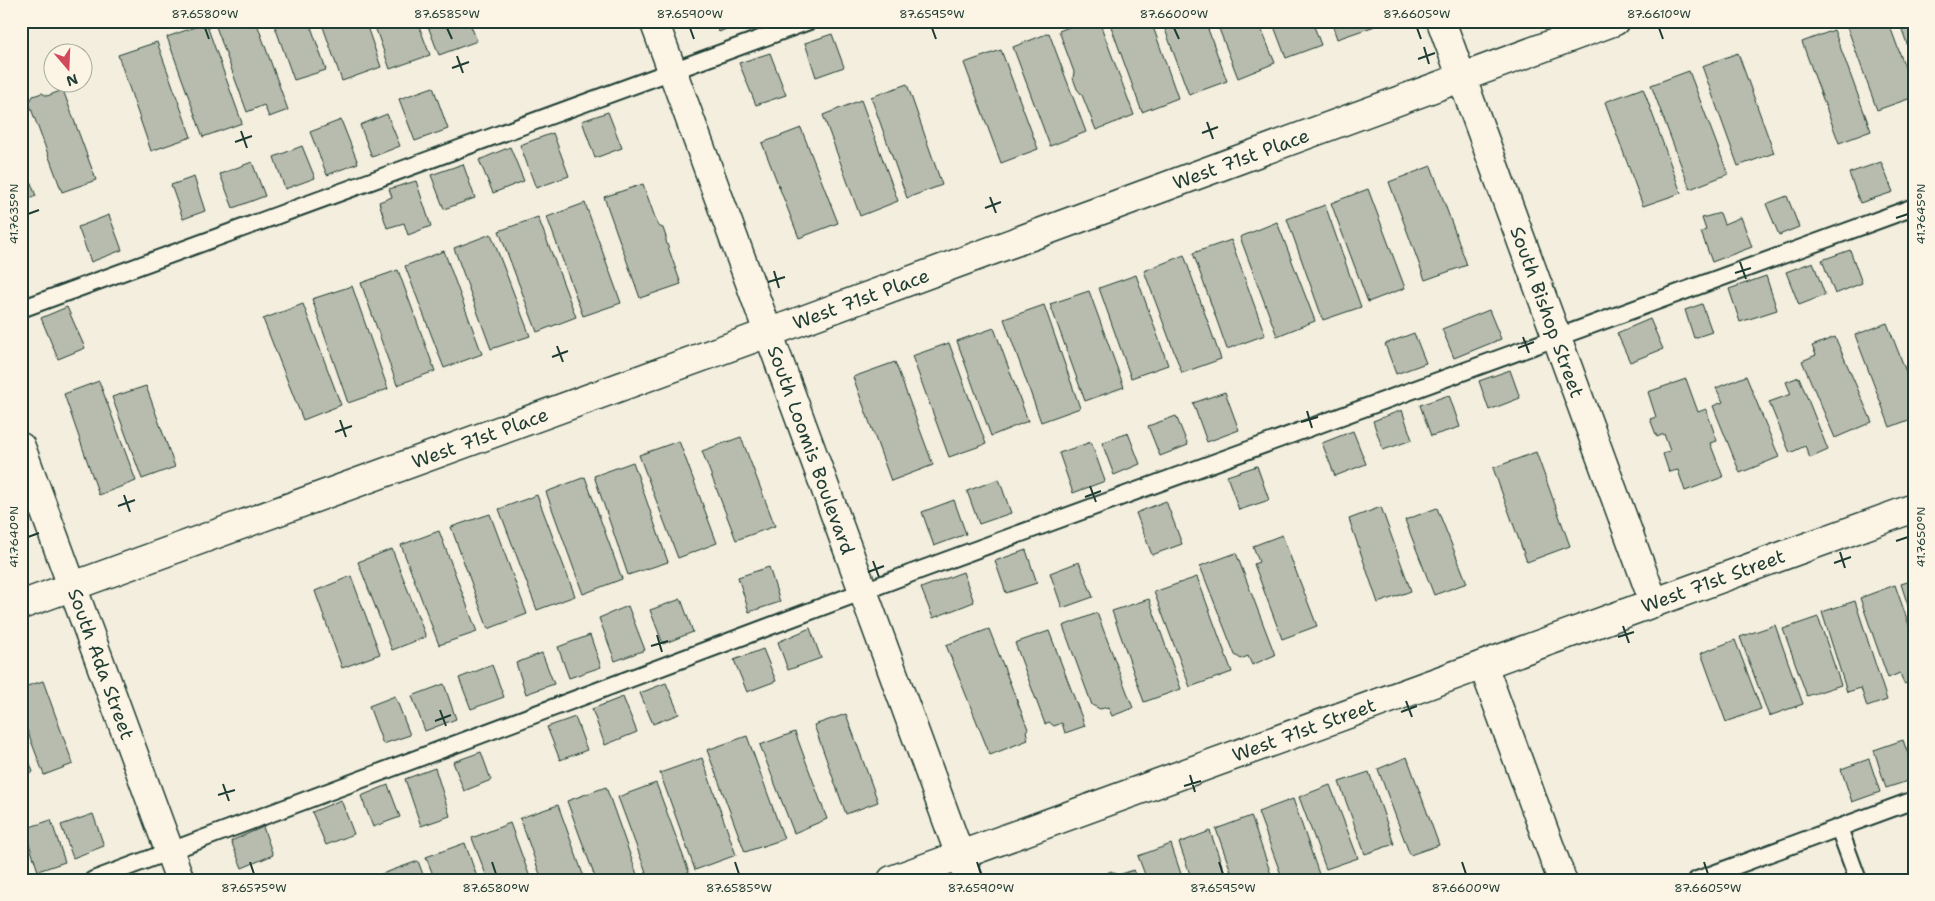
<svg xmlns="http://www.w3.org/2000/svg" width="1935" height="901" viewBox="0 0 1935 901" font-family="'Shantell Sans',sans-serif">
	<rect width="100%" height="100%" fill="#f3eede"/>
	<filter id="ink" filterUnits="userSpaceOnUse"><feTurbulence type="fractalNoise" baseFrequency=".02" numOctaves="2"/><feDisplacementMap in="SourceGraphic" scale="10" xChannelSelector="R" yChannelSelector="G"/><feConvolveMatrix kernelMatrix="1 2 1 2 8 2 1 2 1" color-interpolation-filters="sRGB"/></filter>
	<g filter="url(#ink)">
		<path fill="#b8bcae" stroke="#1f3d34" d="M214 21H256L288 110 269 117 264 105 247 112Z
			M273 21H309L326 70 294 80Z
			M321 21H365L381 67 342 81Z
			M373 21H417L430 55 390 69Z
			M426 21H469L477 41 439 55Z
			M714 21H745L719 32Z
			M1084 21H1099L1134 115 1096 130 1082 95 1077 89 1073 78 1074 72 1059 31Z
			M1109 21H1151L1178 98 1142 112Z
			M1162 21H1205L1227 81 1189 95Z
			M1216 21H1258L1275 63 1238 78Z
			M1272 21H1312L1321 45 1286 58Z
			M1331 21H1373L1375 26 1337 39Z
			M1845 21H1888L1914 92V97L1877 110Z
			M1899 21H1914V64Z
			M206 23 242 123 203 137 167 37Z
			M1834 30 1871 131 1839 143 1802 42Z
			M1049 33 1086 132 1050 146 1013 47Z
			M832 34 844 67 816 77 805 43Z
			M157 42 191 137 151 151 118 55Z
			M1001 50 1038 149 1001 163 964 63Z
			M770 53 786 95 756 105 739 63Z
			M1738 53 1774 153 1738 166 1702 66Z
			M1689 71 1728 174 1690 189 1651 85Z
			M907 84 942 185 907 198 871 97Z
			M433 87 448 129 415 141 399 99Z
			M1643 88 1681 193 1643 206 1605 102Z
			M63 90 96 180 62 192 29 103 33 96 42 93 47 96Z
			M861 100 898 201 860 216 823 115Z
			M608 112 622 148 595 158 582 121Z
			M387 114 400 146 372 157 360 125Z
			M341 120 358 163 327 175 310 132Z
			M801 128 838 223 799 238 762 143Z
			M553 133 569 176 536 188 520 145Z
			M302 146 315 178 285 189 274 157Z
			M510 147 524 181 493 193 479 160Z
			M21 157 36 196 21 202Z
			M252 162 265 196 233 208 220 174Z
			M1881 162 1893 192 1860 203 1849 173Z
			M463 164 475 198 444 209 431 175Z
			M1431 166 1467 265 1425 280 1389 182Z
			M194 177 205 211 183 219 171 185Z
			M416 181 431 226 408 235 404 223 387 228 379 202 392 197 389 189Z
			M643 184 658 226 663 228 666 237V241L681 284 640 298 604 197Z
			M1368 189 1405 288 1368 302 1331 203Z
			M1787 196 1799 227 1779 235 1766 204Z
			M585 203 621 303 583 316 547 217Z
			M1325 205 1361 307 1323 320 1287 219Z
			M1720 213 1724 224 1741 217 1752 247 1712 262 1701 232 1706 230 1702 218Z
			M109 215 122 250 91 262 78 227Z
			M538 217 576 317 537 332 499 231Z
			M1277 222 1315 321 1277 336 1240 237Z
			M491 234 530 336 491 349 454 248Z
			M1231 240 1265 335 1227 349 1193 253Z
			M1850 250 1862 283 1835 294 1822 260Z
			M444 251 482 354 444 368 405 266Z
			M1184 255 1221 359 1182 373 1144 271Z
			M1813 262 1825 295 1799 305 1786 272Z
			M398 270 435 371 397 385 361 283Z
			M1136 275 1168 365 1131 378 1099 288Z
			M1766 276 1777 310 1740 322 1729 289Z
			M352 286 388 389 348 403 312 299Z
			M1089 291 1124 387 1085 401 1050 304Z
			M303 304 341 405 303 420 263 319Z
			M1702 304 1712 332 1694 338 1685 310Z
			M1044 305 1080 408 1041 422 1004 319Z
			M67 307 85 348 58 359 41 318Z
			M1489 310 1501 339 1454 358 1442 329Z
			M1650 319 1663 349 1630 362 1617 333Z
			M1887 323 1914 392V418L1890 427 1855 335Z
			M994 328 1028 421 991 436 957 341Z
			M1414 333 1426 363 1396 374 1385 344Z
			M1835 337 1872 422 1835 438 1802 361 1816 355 1812 346Z
			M949 343 986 444 949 457 912 356Z
			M895 362 933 465 891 481 853 377Z
			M1510 370 1520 398 1489 410 1479 381Z
			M1746 376 1779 457 1740 473 1713 406 1723 402 1716 388Z
			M1799 377 1828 450 1810 458 1805 446 1790 453 1769 402 1791 394 1786 382Z
			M1686 379 1698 412 1706 409 1717 441 1710 443 1723 477 1685 491 1678 470 1669 472 1663 454 1670 451 1664 434 1657 437 1650 419 1656 417 1648 392Z
			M99 381 136 481 99 495 64 394Z
			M146 386 175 467 142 479 112 397Z
			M1225 392 1239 430 1207 442 1193 403Z
			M1449 395 1460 427 1431 436 1420 405Z
			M1402 410 1412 440 1383 450 1373 421Z
			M1176 416 1188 445 1160 456 1148 426Z
			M1353 431 1366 464 1335 476 1322 443Z
			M1128 433 1140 464 1114 475 1102 443Z
			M741 437 775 526 736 540 702 451Z
			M679 441 717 543 678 558 639 455Z
			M1091 442 1105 481 1073 493 1059 453Z
			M1536 452 1570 546 1527 562 1493 468Z
			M633 462 668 562 628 575 594 476Z
			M1257 466 1269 500 1239 510 1227 476Z
			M585 477 622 579 583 594 546 492Z
			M999 479 1011 513 979 524 967 491Z
			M537 495 575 596 537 610 499 509Z
			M954 500 966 534 934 546 922 512Z
			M1166 501 1182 544 1152 555 1136 513Z
			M1381 507 1411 591 1378 603 1349 519Z
			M1437 508 1467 583 1434 595 1405 520Z
			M490 514 527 614 488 629 451 527Z
			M439 531 477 632 439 645 401 545Z
			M1282 535 1317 626 1282 639 1254 564 1259 562 1253 546Z
			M392 549 426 637 392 650 358 562Z
			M1026 550 1037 583 1006 593 995 561Z
			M1236 553 1275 655 1252 665 1248 656 1241 659 1235 655 1200 566Z
			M1079 562 1093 597 1062 608 1050 573Z
			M769 567 780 602 749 612 738 577Z
			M963 572 974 602 933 618 921 588Z
			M351 576 380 654 342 668 315 591Z
			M1197 577 1232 672 1190 687 1154 592Z
			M1914 580V624L1901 584Z
			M1895 585 1914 639V680L1904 684 1900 673 1888 678 1860 598Z
			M681 599 693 632 663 644 650 610Z
			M1149 599 1181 689 1144 702 1112 611Z
			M1855 601 1887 700 1867 707 1861 688 1847 692 1822 612Z
			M628 606 645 650 615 661 599 618Z
			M1097 613 1133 708 1112 716 1108 707 1100 709 1092 705 1063 626Z
			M1818 617 1841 685 1807 696 1783 629Z
			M1775 625 1803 704 1769 716 1740 637Z
			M810 628 821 658 788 670 778 642Z
			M989 629 1028 729 1026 731 1028 740 990 755 946 645Z
			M1049 631 1085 726 1065 733 1062 723 1054 726 1049 722 1045 724 1015 643Z
			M590 635 601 667 569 678 558 647Z
			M1735 640 1761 709 1726 722 1701 653Z
			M763 649 776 681 747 692 734 660Z
			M542 653 554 684 526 694 516 663Z
			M492 665 504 697 471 709 459 678Z
			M43 681 73 764 44 775 21 714V688Z
			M666 683 679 714 653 724 640 693Z
			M444 684 456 719 425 731 412 696Z
			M395 696 410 735 383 744 369 706Z
			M623 697 637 732 605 745 592 709Z
			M846 714 878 802 846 814 814 725Z
			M575 717 587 750 560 760 547 727Z
			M795 732 827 819 794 833 760 745Z
			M747 736 784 839 745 852 707 750Z
			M21 738 33 772 21 777Z
			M1903 740 1914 772V779L1886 788 1874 750Z
			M481 752 491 780 464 791 453 762Z
			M1407 757 1439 845 1410 855 1378 769Z
			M702 758 736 855 695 870 660 773Z
			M1869 759 1880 792 1852 802 1841 769Z
			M435 768 450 816 421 826 405 779Z
			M1369 772 1394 844 1365 854 1339 782Z
			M656 783 689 872 668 880H649L618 797Z
			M388 785 400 817 373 827 361 796Z
			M1330 785 1358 858 1326 869 1299 797Z
			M606 787 639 880H596L567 801Z
			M1293 799 1321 880H1283L1258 812Z
			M341 800 354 834 326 845 312 812Z
			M558 805 585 880H542L520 818Z
			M93 814 104 846 73 858 61 825Z
			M1251 816 1273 880H1234L1216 829Z
			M51 820 65 862 38 871 24 829Z
			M510 823 531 880H488L472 838Z
			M263 827 273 855 242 868 231 841Z
			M1210 831 1227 880H1192L1179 843Z
			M465 843 478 880H435L426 857Z
			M1171 844 1183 880H1147L1138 856Z
			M418 861 425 880H381L379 875Z
			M1134 870 1137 880H1100L1101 876 1111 871 1118 875Z"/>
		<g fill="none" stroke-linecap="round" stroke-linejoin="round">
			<g stroke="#1f3d34" stroke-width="20">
				<path id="lane" d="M21 309 809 21
					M1839 828 1858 880
					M93 880 912 573 1914 207
					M1697 880 1914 800"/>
			</g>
			<g stroke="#1f3d34" stroke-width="31">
				<path id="street" d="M1441 21 1654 603
					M21 447 180 880
					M21 605 768 333 1615 21
					M1483 665 1562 880"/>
			</g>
			<g stroke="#1f3d34" stroke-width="31">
				<path id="secondary" d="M654 21 969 880
					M892 880 1914 508"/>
			</g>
			<use href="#lane" stroke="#fcf5e5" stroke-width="16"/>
			<use href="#street" stroke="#fcf5e5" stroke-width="28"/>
			<use href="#secondary" stroke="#fcf5e5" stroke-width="28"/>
		</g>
	</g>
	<path fill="none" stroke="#1f3d34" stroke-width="2" d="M205 28 209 39M447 28 452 39M690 28 694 39M932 28 936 39M1174 28 1179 39M1417 28 1421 39M1659 28 1663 39M1424 47 1429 64M457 56 463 73M1418 59 1435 53M452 68 469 62M1207 122 1213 139M241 131 247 148M1202 133 1218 127M235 142 252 136M990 197 996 213M985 208 1001 202M28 214 39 210M1896 218 1908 214M1740 262 1746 279M774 271 779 288M1735 273 1751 268M768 282 785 277M1523 337 1529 353M557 346 563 362M1518 348 1534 342M552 357 568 351M1307 411 1312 428M340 420 346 437M1301 422 1318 417M335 432 352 426M1090 486 1096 502M124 495 130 512M1085 497 1101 491M118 506 135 500M28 537 39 533M1896 541 1908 537M1840 552 1845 568M873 561 879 577M1834 563 1851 557M868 572 884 566M1623 626 1629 643M657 635 662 652M1618 637 1634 632M651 646 668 641M1406 701 1412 717M440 710 446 726M1401 712 1417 706M435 721 451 715M1190 775 1195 792M223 784 229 801M1184 786 1201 781M218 795 235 790M250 862 254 874M492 862 496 874M735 862 739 874M977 862 981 874M1219 862 1223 874M1462 862 1466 874M1704 862 1708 874"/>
	<g text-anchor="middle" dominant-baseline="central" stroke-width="5" stroke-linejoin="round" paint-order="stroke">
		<g font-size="19" fill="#1f3d34" stroke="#fcf5e5">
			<text transform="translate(1241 159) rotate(-20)">West 71st Place</text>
			<text transform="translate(861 299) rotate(-20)">West 71st Place</text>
			<text transform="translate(1547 312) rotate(70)">South Bishop Street</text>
			<text transform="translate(480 438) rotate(-20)">West 71st Place</text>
			<text transform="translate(811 450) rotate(70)">South Loomis Boulevard</text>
			<text transform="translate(1713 581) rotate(-20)">West 71st Street</text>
			<text transform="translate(101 664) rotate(70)">South Ada Street</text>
			<text transform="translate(1304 730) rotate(-20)">West 71st Street</text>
		</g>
	</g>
	<rect width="1935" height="901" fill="none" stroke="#fcf5e5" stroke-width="55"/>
	<g transform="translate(68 68) rotate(161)"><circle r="24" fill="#fcf5e5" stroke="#a4ab9e"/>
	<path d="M0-4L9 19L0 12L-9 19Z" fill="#d1495b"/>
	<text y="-8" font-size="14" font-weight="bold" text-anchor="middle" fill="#1f3d34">N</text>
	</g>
	<rect x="28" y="28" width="1880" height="846" fill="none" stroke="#1f3d34" stroke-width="2"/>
	<g font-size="12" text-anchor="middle" fill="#1f3d34">
		<text x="205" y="18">87.6580°W</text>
		<text x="447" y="18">87.6585°W</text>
		<text x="690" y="18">87.6590°W</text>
		<text x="932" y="18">87.6595°W</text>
		<text x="1174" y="18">87.6600°W</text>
		<text x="1417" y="18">87.6605°W</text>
		<text x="1659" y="18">87.6610°W</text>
		<text transform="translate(14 214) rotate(-90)" y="4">41.7635°N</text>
		<text transform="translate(1921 214) rotate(-90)" y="4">41.7645°N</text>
		<text transform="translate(14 537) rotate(-90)" y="4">41.7640°N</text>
		<text transform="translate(1921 537) rotate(-90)" y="4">41.7650°N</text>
		<text x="254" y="892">87.6575°W</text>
		<text x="496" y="892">87.6580°W</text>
		<text x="739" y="892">87.6585°W</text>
		<text x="981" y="892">87.6590°W</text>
		<text x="1223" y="892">87.6595°W</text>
		<text x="1466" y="892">87.6600°W</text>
		<text x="1708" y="892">87.6605°W</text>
	</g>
</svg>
